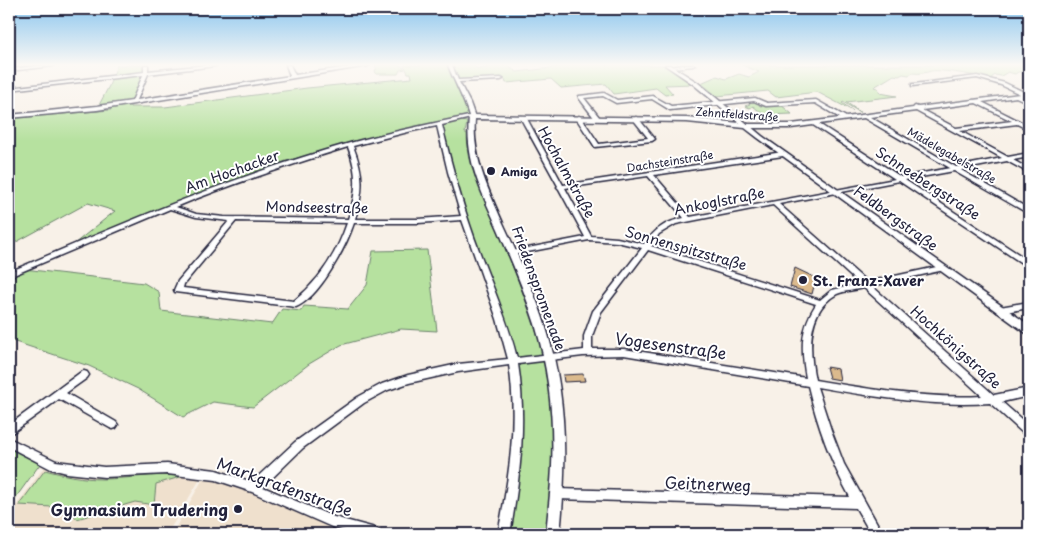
<svg xmlns="http://www.w3.org/2000/svg" width="1038" height="543" viewBox="0 0 1038 543" font-family="'Playpen Sans',sans-serif">
	<rect width="100%" height="100%" fill="#f8f1e8"/>
	<filter id="ink" filterUnits="userSpaceOnUse"><feTurbulence type="fractalNoise" baseFrequency=".02" numOctaves="2"/><feDisplacementMap in="SourceGraphic" scale="10" xChannelSelector="R" yChannelSelector="G"/><feConvolveMatrix kernelMatrix="1 2 1 2 8 2 1 2 1" color-interpolation-filters="sRGB"/></filter>
	<g filter="url(#ink)">
		<path fill="#efe0cd" d="M44 467 86 476 167 473 202 476 167 534H9V516Z
			M204 477 249 492 333 526 360 534H172Z"/>
		<path fill="#b6e19f" stroke="#6c826d" d="M117 65H144L143 75 132 101 98 107 109 86Z
			M374 65H400L405 69 400 70 398 74H376L375 70 377 69Z
			M404 65H447L469 115 286 161 220 185 74 244 115 211 88 203 9 246V118L111 110 109 107 130 104V107H165L307 88 412 78 411 73H408Z
			M453 65H473L478 69 506 65 517 72 576 65H663L693 84 665 85 673 94 665 95 656 88 614 94 606 84 561 88 551 79 506 83 504 77 459 80Z
			M742 65H1029V71L1018 72 1015 74 1008 72 1001 76 995 75 990 79C979 76 941 69 931 71 925 73 919 74 913 73L909 75 903 74 899 76 894 75 874 87 878 88 880 93 897 96 846 102 861 113 843 102 842 103 853 111 817 92 776 97 768 91 717 96 701 83 717 76 726 79 739 74 749 77 759 72Z
			M753 100 763 104 759 105 760 106 781 105 792 114 764 115 753 106 750 108 745 106 750 104 746 101Z
			M461 121 467 122 465 133H467C467 175 492 215 508 253 521 287 533 321 544 355L517 357 466 218 441 125Z
			M427 250 437 331 401 329 341 345 309 364 253 407 213 402 183 417 138 389 89 366 9 340V271L15 268 144 283 159 292 161 311 272 324 282 309 301 311 304 306 348 309 367 285 373 251Z
			M546 360 547 372 545 373 546 377H548L556 439 546 534H508L520 466 521 415 517 364Z
			M10 449 40 464 9 507V450Z
			M45 470C63 475 83 479 102 479 130 479 156 473 184 476L156 484 154 505 135 502 77 519 68 508 19 505Z"/>
		<path fill="#dbba8d" stroke="#22223b" d="M795 268 816 278 812 294 790 287Z
			M826 367 838 369 840 380 829 378Z
			M583 374 585 381 564 382 563 375Z"/>
		<g fill="none" stroke-linecap="round" stroke-linejoin="round">
			<g stroke="#22223b" stroke-width="3">
				<path id="minor" d="M45 65H55L53 66 9 71V69Z
					M144 65H148V71L207 65H217L215 66 148 74 137 100 290 76 286 65H290L295 75 362 65H370L368 66 97 110 9 118V115L97 106 132 101 143 75 9 90V88L144 72Z
					M448 65H452L458 80 501 78 503 79 501 80 459 82 470 103 475 117 442 125C452 168 464 211 480 253 493 288 508 321 517 358L584 350V336L593 311 642 248 617 242 589 240 512 255H509L508 253 509 251H512L585 237 559 189 557 187 558 186 520 117 521 116 526 117 563 185 783 152 786 154 783 156 654 175 690 217 895 179 813 125 791 128H748L745 126 748 124H791L840 118 815 103 766 106 754 101 670 110 652 99 616 103 603 96 584 98 600 118 597 120 595 119 579 98V96L604 93 617 100 653 96 671 106 755 98 767 103 816 100 846 117 913 108 915 106 918 107 1020 94 1001 85 977 78 912 86V84H914L977 76 1005 83 1026 93H1029V95L1022 96 1029 100V103L1016 97 982 102 1029 126V130L1017 124 960 131 1008 157 1029 153V157L1013 160 1029 169V173L1007 161 961 170 1029 209V214L954 171 905 180 1029 261V266H1026L899 181 779 204 867 282 941 266H944L945 268 944 270 872 286 994 395 1029 388V396L1002 402 1029 426V436L1025 435 990 403C932 407 875 397 817 387L831 430 844 464 883 534H871L856 508 557 499 553 498 552 494 553 490 557 489 850 497C831 463 817 424 808 386L624 355 583 356 518 364C527 421 520 478 510 534H498C509 478 518 422 509 365L458 372 409 383 388 390 364 403 303 448 263 487 334 517 375 528 379 530 381 534H357L334 528 252 492 216 480 167 474 104 477 67 473 51 469 9 447V438L56 461 104 467 167 464 216 470 252 482 295 442 358 397 382 384 408 375 458 364 508 359 497 319 462 220 418 223H354C346 247 320 297 296 307L175 292 174 290 178 281 229 221 196 217 170 209 9 277V272C121 224 233 176 350 143 390 132 429 124 469 116 464 98 454 82 448 65ZM976 103 1012 121 956 128 922 110ZM916 111 1002 158 956 167 870 117ZM864 118 950 168 901 177 819 124ZM437 126 448 172 461 216 418 219H355C364 191 364 173 353 146L412 131ZM348 147C358 174 357 192 348 219L224 217 196 214 176 207C232 184 290 165 348 147ZM648 176 684 218C664 222 656 229 644 244L617 238 591 236 565 188ZM773 205 859 284 832 290 820 300 651 246 659 234 676 224ZM236 221 347 223C337 253 319 281 294 301L183 288 184 284ZM648 250 816 304C800 329 801 350 806 378L624 349H592V336L601 312ZM864 288 982 396C926 399 870 389 815 380 809 351 806 311 837 294 844 291 856 290 864 288Z
					M683 65H695L693 66 671 68 669 67Z
					M579 116 581 117 599 144 648 138 633 119 636 117 638 118 655 139 652 141 595 147 576 118Z
					M1029 302V308L1000 313 997 312 996 310 997 308 1000 307Z
					M84 371 87 372 89 375 87 378 66 393 116 422 118 425 116 428 113 429 110 428 59 399 12 433 9 434V425L81 372Z"/>
			</g>
			<g stroke="#22223b" stroke-width="3">
				<path id="tertiary" d="M665 65H670L697 82 762 136 1029 325V334L1026 333 758 138 745 128 687 122 475 119C472 157 488 189 503 223 516 251 528 278 539 307 567 383 568 454 560 534H546C548 512 551 489 552 466 554 418 549 371 535 324 525 292 511 260 498 229 481 190 465 161 469 117L472 115 687 118 740 123 693 84Z"/>
			</g>
			<use href="#minor" fill="#fff" fill-rule="evenodd"/>
			<use href="#tertiary" fill="#fff" fill-rule="evenodd"/>
		</g>
	</g>
	<linearGradient id="sky" x2="0" y2="1"><stop stop-color="#87c4ee"/><stop offset="0.46" stop-color="#fcf9f5"/><stop offset="1" stop-color="#fcf9f5" stop-opacity="0"/></linearGradient>
	<rect width="1038" height="141" fill="url(#sky)"/>
	<g fill="#22223b" stroke="#fff" stroke-width="2">
		<circle cx="491" cy="171" r="5"/>
		<circle cx="803" cy="280" r="5"/>
		<circle cx="238" cy="509" r="5"/>
	</g>
	<g text-anchor="middle" dominant-baseline="central" stroke-width="4" stroke-linejoin="round" paint-order="stroke">
		<g font-size="11" fill="#22223b" stroke="#fff">
			<text transform="translate(737 114) rotate(4)">Zehntfeldstraße</text>
			<text transform="translate(952 155) rotate(30)">Mädelegabelstraße</text>
			<text transform="translate(670 161) rotate(-9)">Dachsteinstraße</text>
		</g>
		<g font-size="11" font-weight="bold" fill="#22223b" stroke="#fff" text-anchor="start">
			<text x="501" y="171">Amiga</text>
		</g>
		<g font-size="14" fill="#22223b" stroke="#fff">
			<text transform="translate(232 171) rotate(-20)">Am Hochacker</text>
			<text transform="translate(567 172) rotate(61)">Hochalmstraße</text>
			<text transform="translate(928 183) rotate(33)">Schneebergstraße</text>
			<text transform="translate(719 201) rotate(-11)">Ankoglstraße</text>
			<text transform="translate(317 207) rotate(1)">Mondseestraße</text>
			<text transform="translate(896 218) rotate(36)">Feldbergstraße</text>
			<text transform="translate(686 248) rotate(16)">Sonnenspitzstraße</text>
			<text transform="translate(539 288) rotate(70)">Friedenspromenade</text>
			<text transform="translate(956 347) rotate(42)">Hochkönigstraße</text>
		</g>
		<g font-size="14" font-weight="bold" fill="#22223b" stroke="#fff" text-anchor="start">
			<text x="813" y="280">St. Franz-Xaver</text>
		</g>
		<g font-size="16" fill="#22223b" stroke="#fff">
			<text transform="translate(671 345) rotate(8)">Vogesenstraße</text>
			<text transform="translate(708 483) rotate(2)">Geitnerweg</text>
			<text transform="translate(285 486) rotate(20)">Markgrafenstraße</text>
		</g>
		<g font-size="16" font-weight="bold" fill="#22223b" stroke="#fff" text-anchor="end">
			<text x="228" y="509">Gymnasium Trudering</text>
		</g>
	</g>
	<rect width="1038" height="543" fill="none" stroke="#fff" stroke-width="30"/>
	<rect x="15" y="15" width="1008" height="513" fill="none" stroke="#22223b" stroke-width="2" filter="url(#ink)"/>
</svg>
